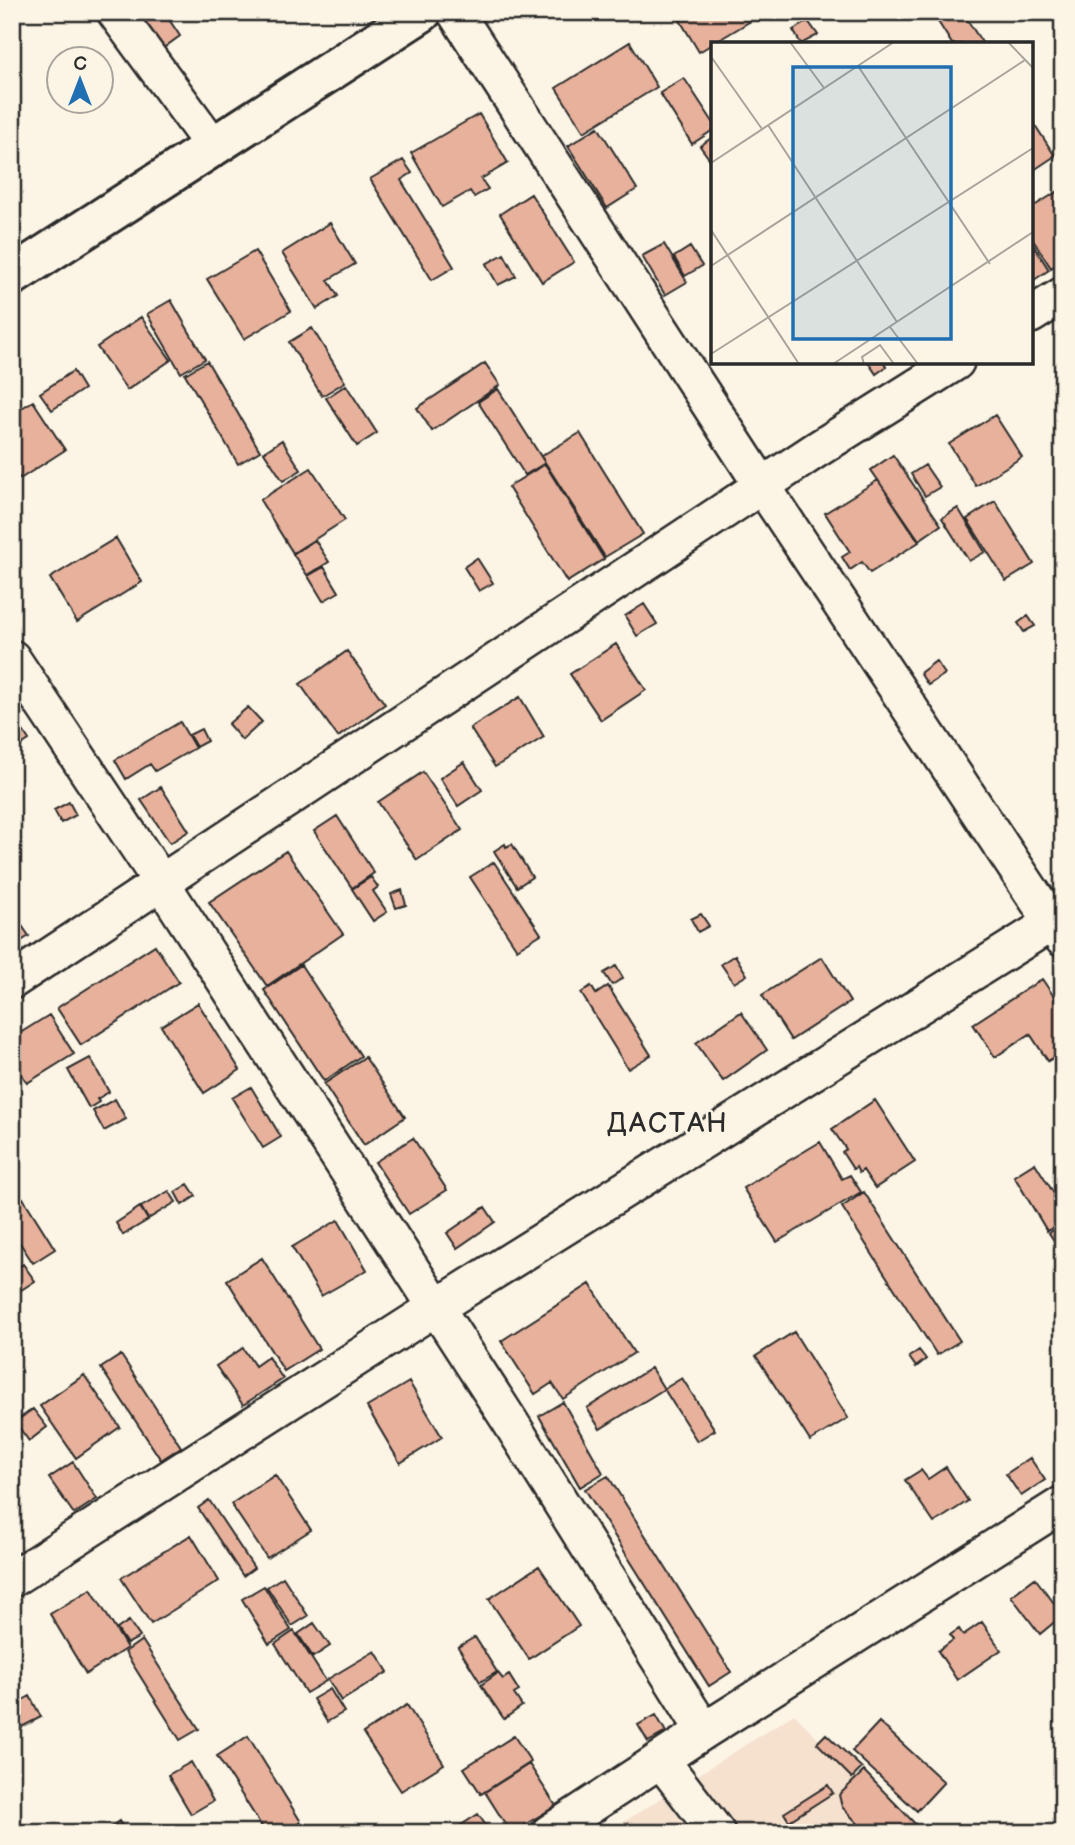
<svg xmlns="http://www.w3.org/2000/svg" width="1075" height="1845" viewBox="0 0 1075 1845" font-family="'Balsamiq Sans',sans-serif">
	<rect width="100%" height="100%" fill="#fcf5e5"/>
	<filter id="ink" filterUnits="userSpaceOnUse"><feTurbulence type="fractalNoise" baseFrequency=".0143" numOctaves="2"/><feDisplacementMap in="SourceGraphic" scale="14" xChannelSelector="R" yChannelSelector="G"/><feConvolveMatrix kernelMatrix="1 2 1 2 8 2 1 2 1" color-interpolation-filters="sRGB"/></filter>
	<g filter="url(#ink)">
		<path fill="#f6e1cf" d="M794 1714 911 1833H606Z"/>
		<path fill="#e7b19c" stroke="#2b2b2b" stroke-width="2" d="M136 12H164L180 36 162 49Z
			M675 12H743L749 22 699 52Z
			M932 12H962L983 44H952Z
			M808 21 818 35 801 44 793 30Z
			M630 42 657 87 584 132 556 88Z
			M684 78 713 122V130L692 144 660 93Z
			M479 114 508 163 481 179 488 189 474 197 470 191 442 207 411 153Z
			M1031 119 1055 156 1031 172Z
			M598 127 637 189 607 208 568 146Z
			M713 137V164L700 146Z
			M403 160 412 173 401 180 454 267 432 280 370 179Z
			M1063 188V260L1051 268 1031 237V208Z
			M531 194 574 262 542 282 500 214Z
			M330 223 355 264 328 280 338 296 317 309 282 253Z
			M1032 243 1049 270 1031 282V244Z
			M664 244 687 282 665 295 642 256Z
			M690 247 702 266 685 276 674 257Z
			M255 251 291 311 244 339 207 279Z
			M504 254 516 276 498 285 486 264Z
			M171 300 205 359 181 373 147 314Z
			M141 317 171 360 127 390 97 347Z
			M312 328 345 382 322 396 289 342Z
			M207 361 260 451 238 464 185 374Z
			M868 362H884L886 367 876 374Z
			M485 363 500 385 432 431 417 408Z
			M73 371 84 389 52 410 40 393Z
			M346 385 377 433 357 446 326 398Z
			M498 389 545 463 525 475 478 402Z
			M33 401 65 450 20 479 12 467V414Z
			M995 415 1022 457 976 486 949 444Z
			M580 433 643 534 605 557 541 456Z
			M282 440 301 470 283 481 264 452Z
			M893 455 941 525 919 540 871 470Z
			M545 464 604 559 567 582 508 487Z
			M925 465 940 487 925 496 911 474Z
			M311 468 345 520 293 553 260 500Z
			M878 480 919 542 870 573 862 562 850 570 842 557 850 552 825 513Z
			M995 501 1034 564 1006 581 967 519Z
			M958 508 985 552 969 561 942 518Z
			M116 538 142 582 77 622 50 578Z
			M315 540 329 562 307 575 293 554Z
			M477 558 493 583 479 591 464 567Z
			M324 567 339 592 323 601 308 576Z
			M644 604 657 624 637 636 625 616Z
			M1028 616 1035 626 1024 632 1018 623Z
			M616 644 646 690 601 720 570 674Z
			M347 651 385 704 338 737 300 684Z
			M936 661 945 674 928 685 920 673Z
			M520 697 544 737 495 767 470 728Z
			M248 707 262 722 242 740 228 724Z
			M12 714 29 740 12 751Z
			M180 722 195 748 155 771 150 764 126 779 115 760Z
			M201 729 207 741 196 747 189 735Z
			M464 762 482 790 458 806 440 778Z
			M423 772 462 830 417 860 378 802Z
			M161 787 189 831 170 843 141 800Z
			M69 802 76 815 61 823 54 810Z
			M337 816 374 873 352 888 314 831Z
			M505 844 506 847 512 844 532 877 517 887 494 851Z
			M286 851 343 934 267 986 209 902Z
			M494 862 541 934 517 949 470 877Z
			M371 877 378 887 373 891 387 912 373 921 352 889Z
			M402 890 406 905 396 908 391 894Z
			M12 911 29 936 12 947Z
			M701 914 709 926 698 932 691 919Z
			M155 945 179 982 81 1045 57 1008Z
			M735 955 747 975 734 983 721 964Z
			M822 957 850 1002 791 1040 762 995Z
			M301 965 361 1056 324 1081 264 990Z
			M616 966 623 978 612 985 604 973Z
			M1042 979 1063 1010V1051L1048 1061 1030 1034 995 1057 973 1024Z
			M591 986 596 994 608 986 651 1055 628 1069 581 993Z
			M198 1003 240 1070 204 1093 161 1026Z
			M741 1012 767 1050 723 1081 696 1043Z
			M49 1015 74 1054 27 1083 12 1058V1038Z
			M365 1057 405 1117 364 1145 324 1084Z
			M90 1058 109 1092 97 1099 99 1102 89 1108 68 1070Z
			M251 1087 281 1137 263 1148 232 1098Z
			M115 1099 126 1119 104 1131 93 1111Z
			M875 1100 915 1162 875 1188 863 1170 859 1173 856 1167 853 1169 842 1152 846 1149 832 1129Z
			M413 1138 447 1190 409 1214 375 1162Z
			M820 1142 842 1179 850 1175 861 1192 777 1242 743 1188Z
			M1035 1163 1063 1208V1221L1047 1231 1014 1176Z
			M188 1184 196 1196 182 1205 175 1192Z
			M169 1191 176 1202 148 1219 141 1207Z
			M864 1192 960 1341 937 1355 842 1207Z
			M23 1198 55 1249 33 1263 12 1231V1205Z
			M140 1207 148 1220 123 1235 116 1223Z
			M485 1207 495 1222 457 1248 447 1233Z
			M338 1220 367 1270 321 1296 292 1247Z
			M1063 1224V1254L1049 1233Z
			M262 1258 319 1349 284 1371 227 1280Z
			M23 1264 35 1281 12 1296V1271Z
			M590 1284 634 1353 563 1399 552 1383 535 1394 501 1341Z
			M794 1332 848 1418 810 1441 756 1356Z
			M243 1348 255 1366 268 1357 283 1379 243 1405 216 1366Z
			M919 1350 926 1359 916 1367 909 1357Z
			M121 1355 181 1447 161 1460 101 1368Z
			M651 1368 664 1389 600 1429 587 1408Z
			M84 1375 120 1427 76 1458 40 1406Z
			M682 1378 715 1430 697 1441 664 1389Z
			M409 1382 442 1437 400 1463 367 1407Z
			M563 1402 603 1473 580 1487 539 1416Z
			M33 1409 47 1427 29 1441 15 1422Z
			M1030 1458 1045 1480 1021 1496 1006 1474Z
			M73 1462 97 1499 74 1514 49 1478Z
			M946 1467 968 1501 934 1523 905 1480 921 1470 928 1479Z
			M275 1475 311 1530 267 1558 231 1504Z
			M608 1476 731 1672 709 1686 585 1489Z
			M209 1500 254 1568 243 1576 198 1508Z
			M191 1535 219 1581 151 1624 121 1578Z
			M539 1566 579 1626 529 1659 489 1599Z
			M283 1577 308 1616 292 1626 267 1587Z
			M1035 1578 1063 1615 1040 1634 1011 1596Z
			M264 1586 291 1630 269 1644 242 1599Z
			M91 1589 127 1648 86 1674 50 1614Z
			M129 1621 140 1637 127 1644 117 1629Z
			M982 1622 1001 1650 957 1680 938 1651 953 1640 950 1635 959 1629 963 1635Z
			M314 1623 330 1646 313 1657 298 1634Z
			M294 1631 326 1681 306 1693 275 1644Z
			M475 1637 497 1672 480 1682 458 1647Z
			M142 1640 199 1729 180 1740 125 1652Z
			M375 1651 388 1672 341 1701 328 1679Z
			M498 1673 503 1679 509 1675 519 1691 514 1694 522 1706 504 1719 481 1685Z
			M12 1685 21 1701 30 1696 41 1717 12 1732Z
			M330 1689 344 1712 327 1722 313 1699Z
			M407 1705 444 1764 401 1791 363 1733Z
			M656 1715 666 1732 648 1742 638 1725Z
			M879 1722 944 1782 917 1811 852 1751Z
			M826 1734 862 1768 852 1778 817 1743Z
			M248 1736 301 1822 284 1833H266L217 1756Z
			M514 1736 531 1762 481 1794 464 1768Z
			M191 1762 213 1801 191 1814 168 1775Z
			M529 1764 556 1806 511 1833 485 1792Z
			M864 1771 924 1833H867L842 1807 839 1795Z
			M828 1785 833 1793 789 1821 784 1813Z
			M478 1814 491 1833H449Z
			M119 1821 127 1833H102Z"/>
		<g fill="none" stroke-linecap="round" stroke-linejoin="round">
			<g stroke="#2b2b2b" stroke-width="40">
				<path id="minor" d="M115 12 213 146
					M455 12 763 487 1063 939
					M1031 315 1063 295
					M12 658 161 882 509 1420 704 1731
					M12 981 816 450 956 362
					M12 1579 435 1308 1063 916
					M661 1760 717 1833
					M549 1833 704 1731 1063 1504"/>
			</g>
			<g stroke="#2b2b2b" stroke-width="44">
				<path id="major" d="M12 276 422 12"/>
			</g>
			<use href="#minor" stroke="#fcf5e5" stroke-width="35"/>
			<use href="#major" stroke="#fcf5e5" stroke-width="38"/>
		</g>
	</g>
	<g text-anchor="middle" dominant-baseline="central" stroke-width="5" stroke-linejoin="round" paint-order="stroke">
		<g font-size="28" letter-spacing="2" fill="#2b2b2b" stroke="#fcf5e5">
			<text x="668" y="1123">ДАСТАН</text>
		</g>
	</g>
	<g transform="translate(711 42)">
		<rect width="322" height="322" fill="#fcf5e5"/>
		<path fill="none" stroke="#a8a49b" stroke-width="2" d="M79 0 113 46M297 0 322 26M1 16 51 87M147 24 279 222M57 83 186 280M0 121 183 0M0 188 88 322M0 224 314 18M179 285 207 322M0 312 322 106M122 322 322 190M153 322 151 315 169 303 183 322"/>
		<path fill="#1f6fb2" fill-opacity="0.15" stroke="#1f6fb2" stroke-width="3.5" d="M82 25H240V297H82Z"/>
		<rect width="322" height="322" fill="none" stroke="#2b2b2b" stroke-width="3.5"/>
	</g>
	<rect width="1075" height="1845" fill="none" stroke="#fcf5e5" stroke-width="42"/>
	<rect x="21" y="21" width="1033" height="1803" fill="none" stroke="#2b2b2b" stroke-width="2.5" filter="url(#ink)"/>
	<g transform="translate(80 80)"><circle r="33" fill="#fcf5e5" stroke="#a8a49b" stroke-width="2"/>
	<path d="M0-5L12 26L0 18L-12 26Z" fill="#1f6fb2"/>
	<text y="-10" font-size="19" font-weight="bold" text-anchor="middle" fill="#2b2b2b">С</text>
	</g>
</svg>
